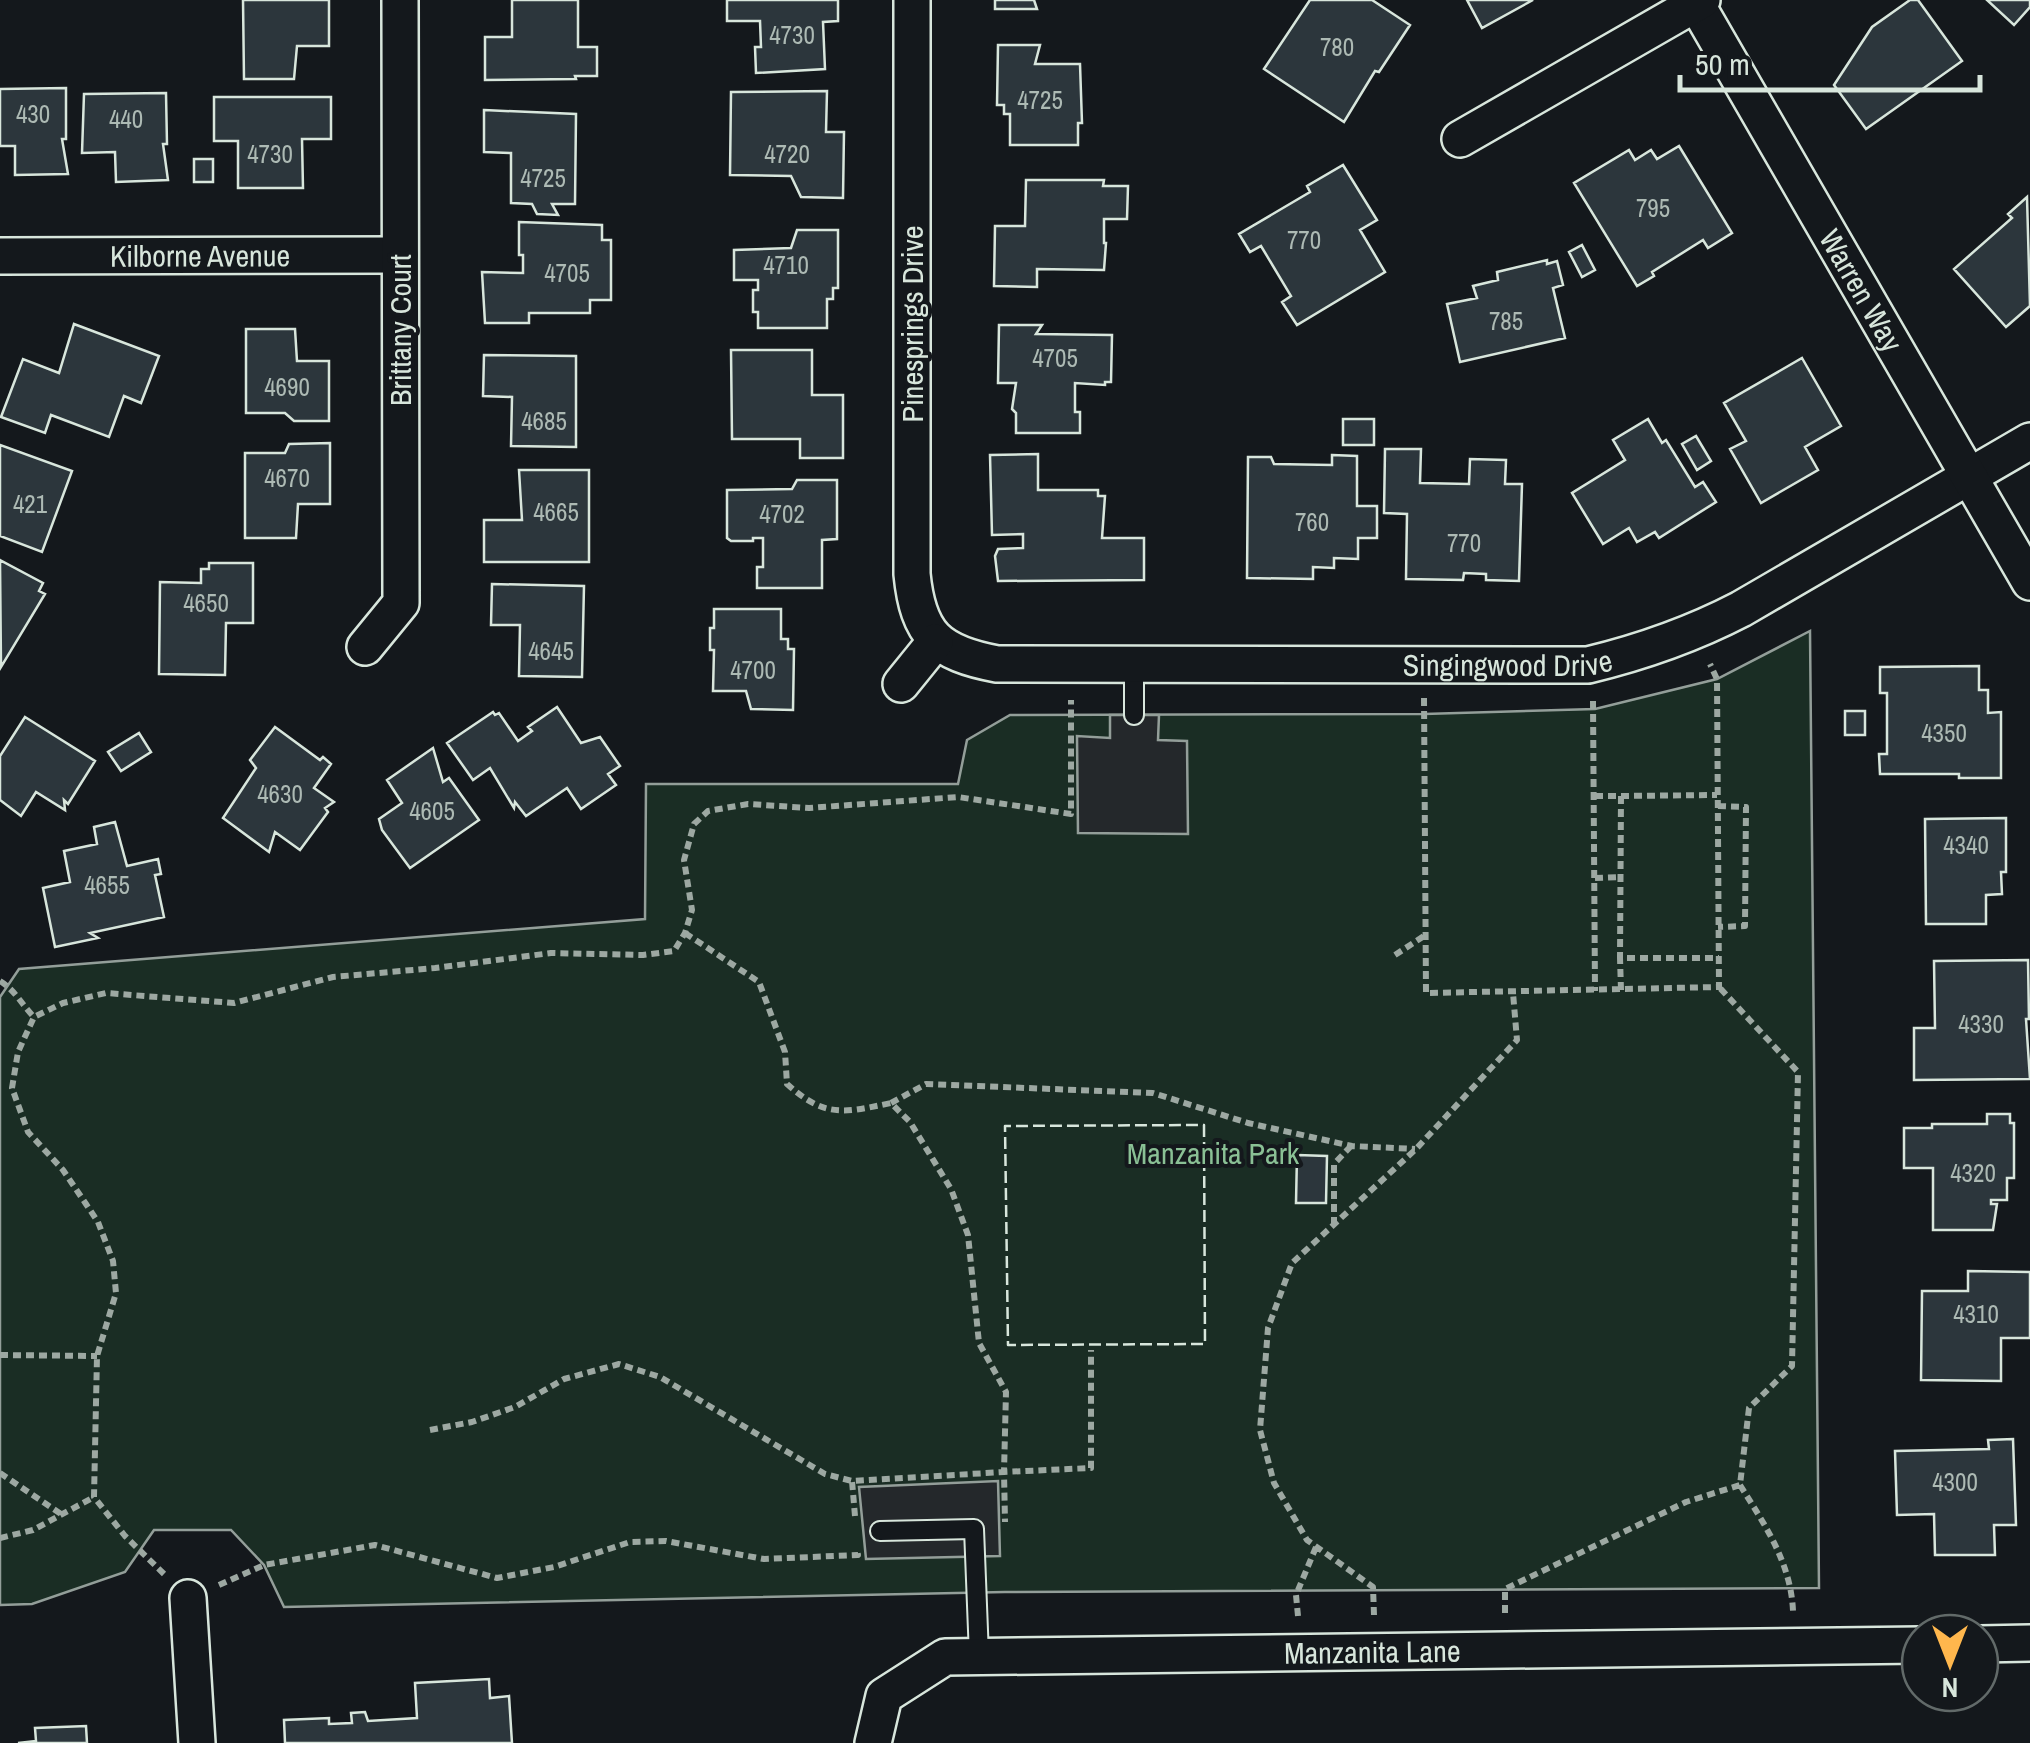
<svg xmlns="http://www.w3.org/2000/svg" width="2030" height="1743" viewBox="0 0 2030 1743" font-family="'Archivo Narrow',sans-serif">
	<rect width="100%" height="100%" fill="#14181c"/>
	<path fill="#1a2d24" stroke="#939e99" stroke-width="2.5" d="M1810 631 1819 1588 1005 1592 284 1607 264 1565 231 1530H154L125 1572 32 1604 0 1605V997L19 969 645 919 646 784H958L967 740 1010 715 1424 714 1595 709 1717 679Z"/>
	<path fill="#24282b" stroke="#939e99" stroke-width="2.5" d="M1110 715H1159L1158 740 1187 741 1188 834 1078 833 1077 736 1110 738Z
		M998 1481 1000 1556 866 1559 859 1487Z"/>
	<path fill="#2c363c" stroke="#d8e6dc" stroke-width="2.5" d="M243 0H329V46H297L294 79H244Z
		M512 0H578V47H597V76H575L576 79 485 80V37H512Z
		M727 0H838V21L823 22 825 69 756 73 755 47H761L760 21H727Z
		M995 0H1034L1037 9H995Z
		M1310 0H1372L1410 25 1379 72 1375 71 1344 122 1264 69Z
		M1467 0H1533L1482 28Z
		M1910 0H1918L1962 61 1866 129 1834 85 1872 27Z
		M1987 0H2030V7L2014 25Z
		M998 45H1040L1035 64H1080L1082 123H1078V145H1010V114H1004V105H997Z
		M66 88V139H62L68 174 15 175V146H0V89Z
		M827 91 826 132H844L843 198 801 197 791 176 730 175 731 92Z
		M166 93 167 144H163L168 180 116 182 115 152 82 153 84 94Z
		M214 97H331V139H302L303 188H238V141H214Z
		M484 110 576 114 575 204H552L558 215 537 214 532 204 511 203V153L484 152Z
		M1679 146 1732 233 1708 248 1703 240 1652 272 1654 276 1637 286 1574 183 1629 150 1635 160 1651 150 1657 159Z
		M194 159H213V182H194Z
		M1343 165 1377 220 1360 230 1385 272 1297 325 1282 302 1291 296 1261 246 1250 252 1239 234 1310 192 1307 186Z
		M1026 180H1104L1103 186H1128L1127 219H1104V243H1106L1104 270 1037 269V287L994 286 995 226H1025Z
		M2027 197 2030 306 2006 327 1954 269 2012 218 2008 214Z
		M519 222 602 225V240H611V300H590V313H529V323H485L482 272 523 273V255H519Z
		M797 230H838V288H833V299H827V328H758V312H753V290H758V280H734V250L791 248Z
		M1582 245 1595 270 1582 277 1569 252Z
		M1547 260V264L1557 261 1563 285 1553 288 1565 338 1460 362 1447 304 1477 298 1473 286 1498 280 1497 272Z
		M74 324 159 356 141 403 124 396 109 437 51 415 45 433 1 417 23 359 59 373Z
		M999 325H1042L1036 334 1112 335 1111 382H1105V385L1075 383V412H1080V433H1016V413L1012 409 1016 383H998Z
		M246 329H295L297 361H329V421H294L285 413H246Z
		M731 350H812V395H843V458H800V439H732Z
		M484 355 576 356V447L511 446 512 397 483 396Z
		M1802 358 1841 426 1805 447 1818 470 1761 503 1730 449 1746 441 1724 403Z
		M1343 419H1374V445H1343Z
		M1648 419 1662 443 1666 440 1695 487 1703 482 1716 502 1659 538 1655 532 1637 542 1629 528 1603 544 1572 493 1625 460 1613 440Z
		M1696 436 1711 461 1697 470 1682 444Z
		M330 443V504H298L296 538H245V453H285L289 444Z
		M0 445 72 471 42 552 0 536Z
		M1385 449H1421L1420 483 1469 484 1470 459 1506 460 1505 484H1522L1519 581 1486 580V574L1464 573 1463 580 1406 579 1407 514 1384 513Z
		M1038 454V490H1098V496H1105L1102 538H1144V580L998 581 995 556 998 549 1023 548V534L992 535 990 455Z
		M1332 455 1357 456V506H1377V538H1358V559L1334 558V568L1313 567V579L1247 578 1248 457H1271L1274 464 1332 465Z
		M519 470H589V562H484V520H522Z
		M797 480H837V539L822 540V588H757V567H763V538H753V541H731L727 538V490L792 489Z
		M0 560 43 583 39 591 45 594 1 667Z
		M209 563H253V623H226L225 675 159 674 160 582 201 583V569H209Z
		M492 584 584 586 582 677 519 676 520 625H491Z
		M714 609H781V639H788V649H794L793 710 751 709 746 691H713L714 650H710V628H714Z
		M1979 666V690H1988V713L2001 712V778H1959V774H1880L1879 754H1887V693H1880V667Z
		M557 707 581 743 600 737 620 766 608 774 616 785 581 809 567 788 526 816 515 802 514 808 490 768 473 780 447 743 493 712 495 715 499 713 518 741 532 731 528 727Z
		M1845 711H1865V735H1845Z
		M25 717 95 761 68 804 64 800 65 810 36 792 21 816 0 800V756Z
		M275 727 320 760 323 757 331 764 314 788 334 802 325 808 328 812 300 850 275 832 269 852 223 818 256 768 250 760Z
		M139 733 151 752 121 771 108 752Z
		M433 748 443 782 449 778 479 820 410 868 382 830 379 819 402 803 387 780Z
		M2006 818V872H2001L2002 894 1986 895V924H1926L1925 819Z
		M115 822 127 866 158 859 161 874 155 875 164 917 90 933 98 938 55 947 43 888 70 882 64 851 97 844 94 827Z
		M2028 960 2029 1019H2026L2030 1079 1914 1080V1028H1935L1934 961Z
		M1987 1114H2010V1123H2014V1178H2007V1200H1991V1204H1997L1993 1230H1933V1168H1904V1128H1932V1124H1987Z
		M1297 1155 1327 1156 1326 1203H1296Z
		M1968 1271 2030 1272V1338H2001V1381L1921 1380 1922 1291H1968Z
		M2013 1439 2016 1525H1994L1995 1555H1935L1934 1514 1897 1515 1895 1451 1989 1449 1988 1440Z
		M489 1679 490 1698 509 1696 512 1743H285L284 1720 329 1718V1724L352 1723 351 1713 365 1712 368 1721 417 1718 415 1683Z
		M86 1726 87 1743H18L36 1741 35 1728Z"/>
	<g fill="none" stroke-linecap="round" stroke-linejoin="round">
		<g stroke="#d8e6dc" stroke-width="22">
			<path id="lane" d="M1134 715V663
				M880 1531 974 1529 979 1656"/>
		</g>
		<g stroke="#d8e6dc" stroke-width="40">
			<g id="street">
				<path id="s1" d="M912 0V574C918 635 938 653 997 664L1588 665C1642 652 1691 635 1741 609L2030 441"/>
				<path id="s2" d="M1694 0 2030 582"/>
				<path d="M1460 139 1702 0"/>
				<path id="s3" d="M0 256 400 255"/>
				<path d="M365 647 401 603 400 0"/>
				<path d="M901 684 935 642"/>
				<path d="M188 1598 197 1743"/>
				<path d="M1980 1644 2030 1643"/>
				<path id="s4" d="M873 1743 884 1696 945 1657 1920 1645"/>
			</g>
		</g>
		<path stroke="#9da8a2" stroke-width="6" stroke-dasharray="8 5" stroke-linecap="butt" d="M1424 698 1426 993 1719 987 1717 679 1710 664
			M1593 701 1595 991
			M1595 796H1621L1620 958
			M1621 796 1717 795
			M1718 806 1746 807 1745 926 1718 927
			M1595 878 1620 877
			M685 933 759 982 785 1052 787 1084C825 1118 843 1113 891 1103L910 1122 951 1189 968 1235 979 1343 1006 1392 1004 1472 1091 1468V1350
			M1395 955 1424 936
			M0 981C15 990 22 1005 34 1017
			M1621 990 1620 958H1719
			M891 1103 926 1084 1153 1093 1248 1123 1352 1146 1415 1149
			M1334 1225V1164L1351 1146
			M0 1355 97 1356
			M430 1430 472 1422 515 1407 564 1379 619 1364 660 1377 825 1474 852 1481
			M0 1473 64 1516
			M1740 1485C1765 1525 1791 1563 1793 1611
			M855 1516 852 1481 1004 1472 1005 1522
			M0 1538 33 1530 94 1497
			M164 1574 125 1536 94 1497 97 1356 116 1293 113 1261 98 1222 86 1204 63 1170 28 1132 12 1088 18 1052 34 1017 63 1003 106 993 234 1003 333 977 435 968 551 953 643 955 674 951 685 933 692 910 684 860 694 824 708 811 748 804 809 808 958 797 1071 814V700
			M219 1585 264 1565 375 1545 497 1578 554 1567 630 1542 666 1541 764 1559 858 1555 857 1549
			M1505 1613V1589L1686 1502 1740 1485 1749 1408 1792 1366 1798 1072 1719 987
			M1374 1615 1373 1587 1307 1540 1274 1483 1260 1430 1268 1328 1292 1263 1416 1149 1517 1040 1513 993
			M1298 1616 1296 1595 1316 1547"/>
		<use href="#lane" stroke="#14181c" stroke-width="18"/>
		<use href="#street" stroke="#14181c" stroke-width="35"/>
		<path stroke="#d8e6dc" stroke-width="2.5" stroke-dasharray="12 5" stroke-linecap="butt" d="M1204 1125 1205 1344 1008 1345 1005 1126Z"/>
	</g>
	<g text-anchor="middle" dominant-baseline="central" stroke-width="8" stroke-linejoin="round" paint-order="stroke">
		<g font-size="25" fill="#adbab4">
			<text x="792" y="35">4730</text>
			<text x="1337" y="47">780</text>
			<text x="1040" y="100">4725</text>
			<text x="33" y="114">430</text>
			<text x="126" y="119">440</text>
			<text x="270" y="154">4730</text>
			<text x="787" y="154">4720</text>
			<text x="543" y="178">4725</text>
			<text x="1653" y="208">795</text>
			<text x="1304" y="240">770</text>
			<text x="786" y="265">4710</text>
			<text x="567" y="273">4705</text>
			<text x="1506" y="321">785</text>
			<text x="1055" y="358">4705</text>
			<text x="287" y="387">4690</text>
			<text x="544" y="421">4685</text>
			<text x="287" y="478">4670</text>
			<text x="30" y="504">421</text>
			<text x="556" y="512">4665</text>
			<text x="782" y="514">4702</text>
			<text x="1312" y="522">760</text>
			<text x="1464" y="543">770</text>
			<text x="206" y="603">4650</text>
			<text x="551" y="651">4645</text>
			<text x="753" y="670">4700</text>
			<text x="1944" y="733">4350</text>
			<text x="280" y="794">4630</text>
			<text x="432" y="811">4605</text>
			<text x="1966" y="845">4340</text>
			<text x="107" y="885">4655</text>
			<text x="1981" y="1024">4330</text>
			<text x="1973" y="1173">4320</text>
			<text x="1976" y="1314">4310</text>
			<text x="1955" y="1482">4300</text>
		</g>
		<g font-size="30" fill="#d8e6dc" stroke="#14181c">
			<text stroke="none"><textPath href="#s3" startOffset="200">Kilborne Avenue</textPath></text>
			<text stroke="none"><textPath href="#s2" startOffset="335">Warren Way</textPath></text>
			<text transform="translate(912 324) rotate(-90)">Pinesprings Drive</text>
			<text transform="translate(400 330) rotate(-90)">Brittany Court</text>
			<text stroke="none"><textPath href="#s1" startOffset="1222">Singingwood Drive</textPath></text>
			<text stroke="none"><textPath href="#s4" startOffset="548">Manzanita Lane</textPath></text>
		</g>
		<g font-size="30" fill="#8ac095" stroke="#14181c">
			<text x="1213" y="1153">Manzanita Park</text>
		</g>
	</g>
	<g transform="translate(1950 1663) rotate(180)"><circle r="48" fill="#14181c" stroke="#626a69" stroke-width="2.5"/>
	<path d="M0-8L18 38L0 25L-18 38Z" fill="#ffb74d"/>
	<text y="-15" font-size="28" font-weight="bold" text-anchor="middle" fill="#d8e6dc">N</text>
	</g>
	<path d="M1680 75v15h300v-15" fill="none" stroke="#d8e6dc" stroke-width="5"/>
	<text x="1695" y="75" font-size="30" fill="#d8e6dc" stroke="#14181c" stroke-width="8" paint-order="stroke">50 m</text>
</svg>
